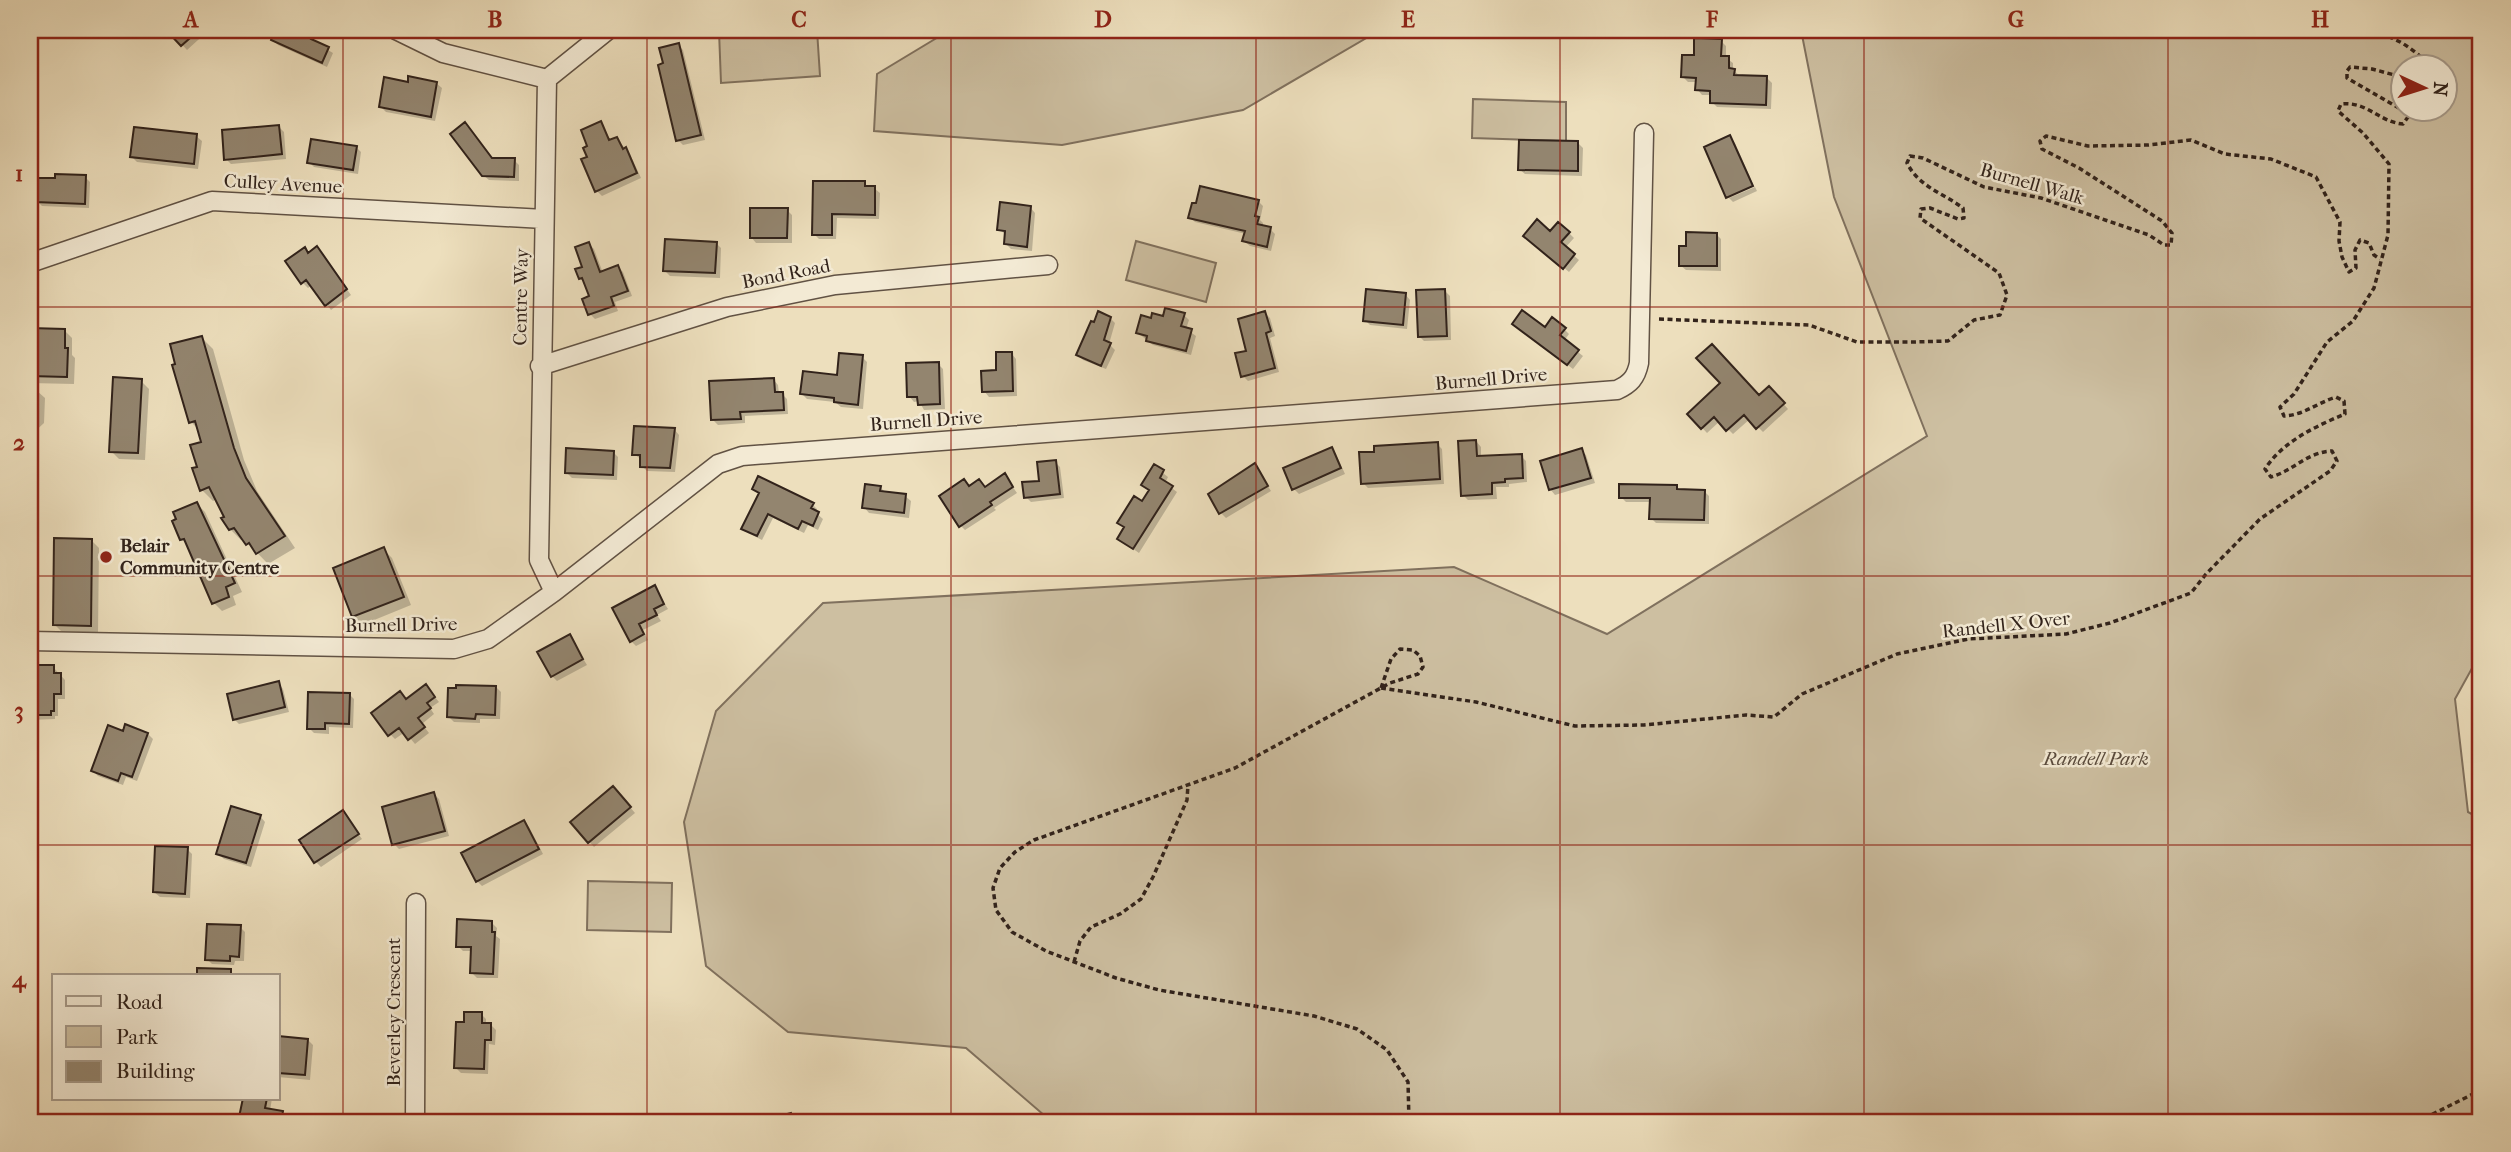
<svg xmlns="http://www.w3.org/2000/svg" width="2511" height="1152" viewBox="0 0 2511 1152" font-family="'IM FELL French Canon',serif">
	<rect width="100%" height="100%" fill="#eddfbd"/>
	<filter id="stains"><feTurbulence type="fractalNoise" baseFrequency=".00286" numOctaves="4"/><feColorMatrix values="0 0 0 0 .2 0 0 0 0 .09 0 0 0 0 .02 0 0 0 .5 -.17"/></filter>
	<radialGradient id="worn" r=".72"><stop offset=".6" stop-color="#630" stop-opacity="0"/><stop offset="1" stop-color="#630" stop-opacity=".3"/></radialGradient>
	<path fill="#cdbfa1" stroke="#80715e" stroke-width="2" fill-rule="evenodd" d="M739 30H817L820 76 721 83 719 31Z
		M950 30H1380L1243 110 1062 145 874 131 877 74Z
		M1801 30H2481V652L2455 699 2468 812 2481 819V1122H1052L966 1048 788 1032 706 966 684 822 716 711 823 603 1454 567 1607 634 1927 436 1834 197ZM2444 66V108H2402V66Z
		M1473 99 1566 102V141L1472 138Z
		M1136 241 1216 263 1206 302 1126 280Z
		M588 881 672 883 671 932 587 930Z"/>
	<path fill="#0003" d="M80 30H97L94 37Z
		M169 30H209L187 50Z
		M264 30H298L312 36 316 43 333 53 327 67 278 45 273 40 274 36Z
		M1721 41 1726 46V58L1733 63V70L1739 75 1767 78 1772 83 1771 109 1717 107 1712 102V95H1702L1697 89V82H1688L1683 77 1695 57Z
		M678 45 683 50 705 140 683 145 678 140 665 65Z
		M436 83 442 88 435 121 386 112 381 107 409 84Z
		M601 123 611 141 617 139 630 154 641 178 602 196 597 191 589 158Z
		M279 127 284 132 286 159 231 164 226 159Z
		M196 136 202 141 198 169 137 162 132 157Z
		M1730 138 1735 143 1753 184 1728 195Z
		M1578 143 1583 148 1582 176 1525 174 1519 169Z
		M356 147 361 152 358 174 314 167 309 162Z
		M492 159 514 160 519 165V181L489 180 483 175Z
		M85 177 90 182 89 208 42 206 37 201Z
		M815 182 864 183 869 187 874 188 880 193 879 219 837 218 836 239H819L814 234Z
		M1755 187 1757 191 1733 202 1729 198Z
		M1258 201 1263 206 1260 220 1263 223V227L1270 229 1275 234 1271 251 1250 246 1244 241 1246 234 1195 222 1190 217Z
		M1030 207 1035 213 1032 251 1011 249 1006 244 1007 235 998 229Z
		M787 210 792 215V243H756L751 237Z
		M1551 233H1569L1574 238 1565 248 1579 260 1569 272 1531 240Z
		M1716 234 1721 239V271L1686 270 1680 265 1687 248Z
		M716 243 721 248 720 278 670 276 665 271Z
		M589 244 594 249 603 273 618 267 623 272 632 296 615 302 618 311 595 319 590 314 591 297 585 283 580 278Z
		M322 254 351 295 331 310 312 285 308 288 303 283 288 262Z
		M1445 291 1450 296 1451 340 1424 341 1419 336Z
		M1405 294 1410 300 1407 329 1370 325 1365 320Z
		M1265 313 1270 318 1275 336 1270 338 1279 372 1248 381 1243 376 1248 352Z
		M1184 315 1189 320 1186 329 1196 336 1191 355 1153 345 1138 333 1152 320Z
		M1110 318 1115 323 1109 344 1115 350 1106 369 1083 360 1078 355Z
		M1514 324 1564 329 1569 334 1564 341 1583 356 1573 369Z
		M30 330H64L72 338V355L75 358 74 384 30 383Z
		M202 338 213 349 244 460 257 491 295 548 268 564 244 539 241 540 230 529 217 499 213 501 202 490 200 468 203 443 199 430 191 422Z
		M1011 353 1016 359 1017 396 989 397 984 391Z
		M862 357 867 362 863 409 841 407 835 402 807 399 802 394 838 376Z
		M938 364 943 369 945 409 924 410 919 401 914 402 909 396Z
		M773 379 778 385 779 394H782L787 399 788 414 745 416V423L718 425 713 420Z
		M141 381 149 389 145 460 119 459 111 451Z
		M1769 388 1788 409 1763 432 1750 419 1733 434 1720 421 1707 433 1689 414 1759 397Z
		M30 389 36 390 45 398 44 423 30 436Z
		M674 429 679 435 675 472 647 471 642 466V460L634 454Z
		M1476 441 1481 447V458L1521 456 1526 461 1527 482 1509 484V487H1496L1497 499 1468 500 1463 495Z
		M1437 444 1442 449 1444 484 1368 488 1363 483Z
		M1331 449 1336 454 1345 474 1299 494 1294 489Z
		M1581 450 1586 455 1595 483 1555 495 1550 489Z
		M613 452 618 457 617 480 572 478 567 473Z
		M1055 462 1060 467 1064 498 1031 502 1026 497 1041 482Z
		M1154 466 1168 477 1165 483 1177 492 1139 553 1119 539 1150 491Z
		M1255 466 1271 491 1226 518 1221 513Z
		M1005 476 1017 493 994 508 996 510 965 530 960 525 970 488 985 489Z
		M1676 486 1681 491H1704L1709 496V524L1656 523 1651 518 1652 502H1626L1621 497Z
		M880 487 886 493 905 496 911 501 909 518 869 513 864 507Z
		M754 489 812 504 817 509 816 513 823 519 818 530 808 525 804 533 773 518 762 540 748 533 743 528 760 495Z
		M197 504 205 512 242 592 233 596 236 605 222 611 214 603 190 548 182 539Z
		M91 540 99 548 98 633H63L55 625Z
		M384 550 392 558 411 605 362 625 354 617 335 569Z
		M654 587 668 609 657 615 661 621 643 630 648 640 636 646 631 641Z
		M569 636 587 665 557 681 552 676Z
		M30 667H53L65 680V699H58V716H55V719L30 720Z
		M278 683 283 689 289 712 239 724 234 719Z
		M496 687 501 692 500 719H480V723L454 722 449 717Z
		M430 691 439 702 430 708 434 714 422 724 429 733 415 744 405 732 395 739 390 734Z
		M349 694 354 699 353 728 329 727V734L314 733 309 728Z
		M124 733 148 734 153 739 137 781 126 777 123 785 98 776 93 771Z
		M618 793 635 813 594 847 572 822Z
		M434 794 439 799 449 836 399 849 394 844Z
		M343 813 362 839 321 867 316 862Z
		M260 816 265 822 251 867 224 859 218 854Z
		M524 822 529 827 543 854 482 886 477 881Z
		M187 849 192 854 190 898 160 897 154 892Z
		M492 923 497 928 496 936 500 939 498 978H477L472 973 473 951H463L458 946Z
		M240 927 245 932 244 961H235L234 965 212 964 207 959Z
		M481 1014 486 1019V1025H491L496 1030 495 1045 489 1044 488 1074 461 1073 456 1068 466 1024Z
		M278 1038 308 1040 313 1045 310 1080 278 1077Z
		M251 1098H272L270 1111 282 1113 287 1118 286 1122H240L244 1100 250 1101Z"/>
	<path fill="#93856f" stroke="#32231b" stroke-width="2" d="M166 30H199L181 46Z
		M263 30H302L313 35 311 39 329 47 322 63 271 40 273 34Z
		M1694 38 1722 39 1721 56H1729V68L1735 69 1734 75 1767 76 1766 105 1710 103V91L1695 90 1696 78 1681 77 1682 55H1694Z
		M679 43 701 135 676 141 658 65 663 63 659 48Z
		M408 76 437 82 431 117 379 107 384 77 408 82Z
		M601 121 609 140 617 137 623 149 626 147 637 173 595 192 581 159 587 157 583 148 587 146 581 130Z
		M465 122 492 158H515L514 177 482 176 450 134Z
		M279 125 282 154 224 160 222 130Z
		M134 127 197 134 194 164 130 157Z
		M1730 135 1753 186 1726 198 1704 147Z
		M311 139 357 146 353 170 307 163Z
		M1519 140 1578 141V171L1518 170Z
		M55 174 86 175 85 204 35 202 36 178H55Z
		M813 181H865V186H875V215L832 214V235H812Z
		M1200 186 1259 200 1255 216 1259 217 1257 224 1271 227 1267 247 1242 241 1245 231 1188 218 1192 203H1196Z
		M1000 202 1031 206 1027 247 1004 244 1005 231 997 230Z
		M750 208H788L787 238H750Z
		M1537 219 1550 231 1558 222 1570 232 1561 242 1575 254 1563 269 1523 236Z
		M1686 232 1717 233V266H1679V246H1686Z
		M665 239 717 242 715 273 663 271Z
		M589 242 600 272 618 265 628 291 611 297 614 306 588 315 582 299 589 296 582 278 579 279 575 269 582 267 575 247Z
		M317 246 347 289 325 306 306 280 301 284 285 261 305 247 308 253Z
		M1366 289 1406 293 1403 325 1363 321Z
		M1445 289 1447 336 1418 337 1416 290Z
		M1165 308 1185 313 1181 326 1192 329 1186 351 1146 341 1147 336 1136 333 1141 315 1151 318 1152 313 1163 316Z
		M1522 310 1545 327 1552 317 1566 328 1560 335 1579 350 1567 365 1512 324Z
		M1098 311 1111 317 1104 340 1111 343 1101 366 1076 355 1091 321 1094 322Z
		M1265 311 1271 331 1266 333 1275 368 1241 377 1235 353 1246 351 1238 319Z
		M30 328 65 329V348H68L67 377 30 376Z
		M202 336 234 448 246 478 285 536 256 554 249 543 246 545 234 528 229 530 221 518 224 517 209 487 200 491 192 468 197 467 190 445 201 442 195 421 189 423 172 365 175 364 170 344Z
		M1712 344 1759 395 1769 386 1785 403 1756 429 1744 415 1726 431 1714 417 1701 429 1687 414 1720 383 1696 358Z
		M996 352H1012L1013 391 982 392 981 371 996 370Z
		M839 353 863 355 858 405 834 402V398L800 394 803 371 837 375Z
		M939 362 940 404 918 405 917 397H907L906 363Z
		M113 377 142 379 138 453 109 452Z
		M774 378 775 392H783L784 410 740 412 741 419 711 420 709 381Z
		M30 388H37V414L30 421Z
		M634 426 675 428 670 468 640 467V455H632Z
		M1476 440 1477 456 1522 454 1523 478 1505 479V482L1492 483V494L1461 496 1458 441Z
		M1438 442 1440 479 1361 484 1359 452H1374V446Z
		M1332 447 1341 468 1292 490 1283 468Z
		M566 448 614 451 613 475 565 473Z
		M1582 448 1591 478 1549 490 1540 461Z
		M1056 460 1060 494 1024 498 1022 482 1039 481 1037 462Z
		M1255 463 1268 486 1219 514 1208 494Z
		M1154 464 1164 470 1160 478 1173 486 1133 549 1117 539 1124 527 1117 523 1134 496 1142 501 1149 490 1141 485Z
		M1005 473 1013 487 990 502 992 505 959 527 939 496 964 479 969 486 979 479 985 487Z
		M758 476 814 503 811 508 819 512 813 526 802 521 798 529 768 514 757 536 741 529 759 493 752 489Z
		M865 484 881 486 880 491 906 494 904 513 862 508Z
		M1619 484 1677 485V489L1705 490 1704 520 1649 519 1650 498H1619Z
		M197 502 235 583 226 587 229 597 212 604 184 539 180 540 172 521 176 519 173 512Z
		M54 538 92 539 91 626 53 625Z
		M384 547 404 597 352 617 333 568Z
		M655 585 664 604 654 609 657 615 639 624 644 634 630 642 612 608Z
		M570 634 583 659 551 677 537 652Z
		M30 665H54V673H61V694H54V711H51V715H30Z
		M279 681 285 707 233 720 227 694Z
		M426 684 435 697 427 703 431 708 418 718 425 727 408 740 399 728 388 736 371 713 400 691 406 699Z
		M456 685 496 686 495 715 476 714 475 719 447 717 448 688H456Z
		M308 692 350 693 349 724 325 723V729H307Z
		M125 724 148 733 132 777 121 773 118 781 91 771 108 725 123 731Z
		M613 786 631 807 588 843 570 822Z
		M434 792 445 831 392 845 382 807Z
		M231 806 261 815 246 863 216 854Z
		M343 810 359 834 314 863 299 840Z
		M524 820 539 849 476 882 461 853Z
		M155 846 188 847 185 894 153 892Z
		M457 919 492 921V932H495L493 974 470 973 471 947H456Z
		M207 924 241 925 239 957 230 956V961L205 960Z
		M197 968 231 969V975H197Z
		M464 1012H482V1023H491V1040H485L484 1069 454 1068 456 1022H464Z
		M278 1036 308 1039 305 1075 278 1073Z
		M243 1098H267L265 1108 283 1111 281 1122H238Z
		M791 1113 794 1122H757Z"/>
	<g fill="none" stroke-linecap="round" stroke-linejoin="round">
		<g stroke="#615244" stroke-width="21">
			<path id="minor" d="M396 30 443 53 547 79
				M30 263 212 201 544 219
				M540 366 727 307 835 285 1048 265
				M554 592 539 560 547 79 608 30
				M30 641 454 649 488 639 554 592 718 464 742 456 1617 390C1630 384 1636 378 1639 363L1644 133
				M415 1122 416 903"/>
		</g>
		<path stroke="#32231b" stroke-width="3.5" stroke-dasharray="5 3.5" stroke-linecap="butt" d="M2373 30C2379 35 2387 35 2394 39 2408 45 2420 56 2431 66
			M2405 30 2428 32 2431 30
			M1659 319 1809 325 1857 342H1914L1948 341 1974 320 2000 315 2007 295 1999 273 1920 218 1921 209 1930 208 1958 219 1964 218 1963 208C1943 193 1919 187 1907 163L1910 156 1923 158 1984 187 2041 198 2149 235 2164 245H2171L2172 233 2162 221 2079 168 2042 149 2040 141 2046 136 2088 146 2148 145 2191 140 2225 154 2271 159 2316 177 2340 222 2339 241 2342 257 2349 272 2356 268 2355 250 2360 240 2369 243 2374 255 2380 259
			M1381 688 1476 702 1575 726 1644 725 1746 715 1774 717 1802 694 1897 654 1968 639 2066 634 2110 623 2191 593 2206 574 2260 519 2330 471 2337 461 2332 451C2307 452 2293 471 2271 477L2265 469C2282 442 2316 426 2345 414L2344 401 2336 397C2317 403 2304 415 2284 416L2280 407 2294 394 2327 342 2353 321 2374 288 2388 235 2389 164 2363 133 2338 111 2341 104C2367 101 2379 122 2403 124L2408 117 2404 111 2347 78V71L2350 67 2372 69 2402 77
			M1381 688 1391 659 1400 649 1413 650 1420 656 1423 667 1418 674 1390 683 1235 768 1034 840 1015 852 1000 868 993 888 996 910 1012 932 1046 951 1116 978 1159 990 1314 1016 1357 1029 1387 1050 1408 1082 1409 1122
			M1074 962 1080 941 1091 927 1120 914 1141 899 1153 877 1187 800 1188 785
			M2417 1122 2481 1090"/>
		<use href="#minor" stroke="#f3ead4" stroke-width="18"/>
	</g>
	<path fill="none" stroke="#8f2418" stroke-width="2" stroke-opacity="0.55" d="M343 30V1122M647 30V1122M951 30V1122M1256 30V1122M1560 30V1122M1864 30V1122M2168 30V1122M30 307H2481M30 576H2481M30 845H2481"/>
	<circle fill="#8f2418" stroke="#f3ead4" stroke-width="2.5" cx="106" cy="557" r="7"/>
	<g text-anchor="middle" dominant-baseline="central" stroke-width="5" stroke-linejoin="round" paint-order="stroke">
		<g font-size="19" fill="#32231b" stroke="#f3ead4">
			<text transform="translate(283 184) rotate(3)">Culley Avenue</text>
			<text transform="translate(2032 184) rotate(16)">Burnell Walk</text>
			<text transform="translate(786 274) rotate(-11)">Bond Road</text>
			<text transform="translate(521 297) rotate(-89)">Centre Way</text>
			<text transform="translate(1491 379) rotate(-5)">Burnell Drive</text>
			<text transform="translate(926 421) rotate(-4)">Burnell Drive</text>
			<text transform="translate(401 625) rotate(-1)">Burnell Drive</text>
			<text transform="translate(2006 625) rotate(-6)">Randell X Over</text>
			<text transform="translate(394 1012) rotate(-90)">Beverley Crescent</text>
		</g>
		<g font-size="19" font-weight="bold" fill="#32231b" stroke="#f3ead4" text-anchor="start">
			<text x="120" y="546">Belair<tspan x="120" dy="22">Community Centre</tspan></text>
		</g>
		<g font-size="19" font-style="italic" fill="#594a3c" stroke="#f3ead4">
			<text x="2096" y="759">Randell Park</text>
		</g>
	</g>
	<rect width="2511" height="1152" fill="none" stroke="#eddfbd" stroke-width="77"/>
	<rect x="52" y="974" width="228" height="126" fill="#f3ead4" stroke="#a69a8a" stroke-width="2"/>
	<rect x="66" y="996" width="35" height="10" fill="#f3ead4" stroke="#a69a8a" stroke-width="2"/>
	<text x="116" y="1009" font-size="21" fill="#32231b">Road</text>
	<rect x="66" y="1026" width="35" height="21" fill="#cdbfa1" stroke="#a69a8a" stroke-width="2"/>
	<text x="116" y="1044" font-size="21" fill="#32231b">Park</text>
	<rect x="66" y="1061" width="35" height="21" fill="#93856f" stroke="#a69a8a" stroke-width="2"/>
	<text x="116" y="1078" font-size="21" fill="#32231b">Building</text>
	<g transform="translate(2424 88) rotate(94)"><circle r="33" fill="#f3ead4" stroke="#a69a8a" stroke-width="2"/>
	<path d="M0-5L12 26L0 18L-12 26Z" fill="#8f2418"/>
	<text y="-10" font-size="19" font-weight="bold" text-anchor="middle" fill="#32231b">N</text>
	</g>
	<rect x="38" y="38" width="2434" height="1076" fill="none" stroke="#8f2418" stroke-width="2.5"/>
	<g font-size="23" text-anchor="middle" font-weight="bold" fill="#8f2418">
		<text x="191" y="27">A</text>
		<text x="495" y="27">B</text>
		<text x="799" y="27">C</text>
		<text x="1103" y="27">D</text>
		<text x="1408" y="27">E</text>
		<text x="1712" y="27">F</text>
		<text x="2016" y="27">G</text>
		<text x="2320" y="27">H</text>
		<text x="19" y="181">1</text>
		<text x="19" y="450">2</text>
		<text x="19" y="718">3</text>
		<text x="19" y="987">4</text>
	</g>
	<rect width="100%" height="100%" filter="url(#stains)"/>
	<rect width="100%" height="100%" fill="url(#worn)"/>
</svg>
